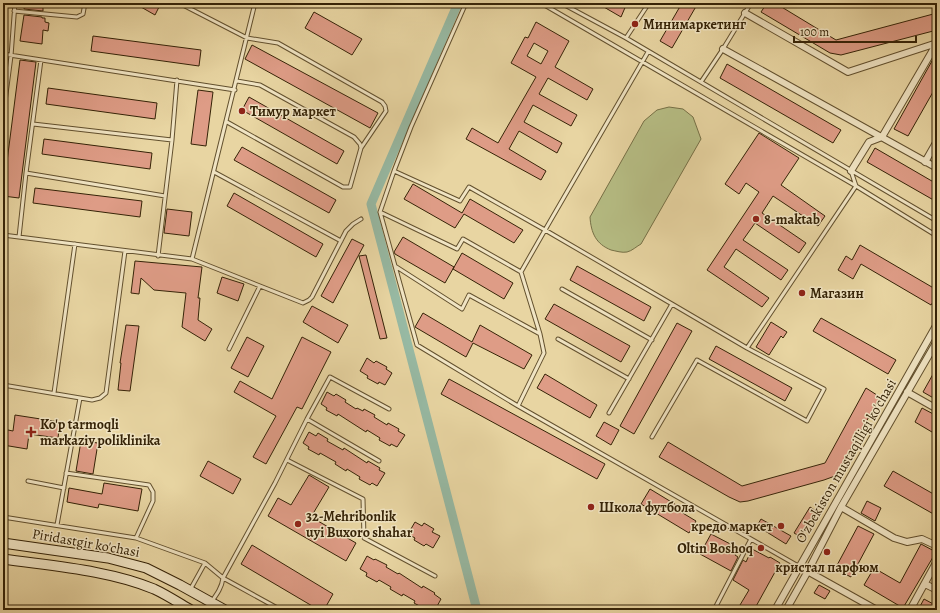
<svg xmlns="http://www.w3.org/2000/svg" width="940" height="613" viewBox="0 0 940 613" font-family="Alegreya,serif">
	<rect width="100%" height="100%" fill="#e8d5a2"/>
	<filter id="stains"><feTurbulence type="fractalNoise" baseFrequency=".005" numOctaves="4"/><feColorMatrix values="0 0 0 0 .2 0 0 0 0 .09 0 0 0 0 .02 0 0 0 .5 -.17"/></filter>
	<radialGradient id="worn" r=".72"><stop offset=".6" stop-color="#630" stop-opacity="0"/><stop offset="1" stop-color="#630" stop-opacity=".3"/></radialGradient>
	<path fill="#b6bd84" stroke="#767046" d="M669 107 683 109 693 117 701 139 641 244C637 246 632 251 627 252 622 253 616 251 611 250 596 244 591 233 590 217L644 121 657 110Z"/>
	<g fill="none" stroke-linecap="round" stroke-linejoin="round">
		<path stroke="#97b9a3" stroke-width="9" d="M458 3 371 204 477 610"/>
	</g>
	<path fill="#de9c86" stroke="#352307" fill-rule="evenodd" d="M25 3H43V11L24 9Z
		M134 3H161L155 15Z
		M597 3H627L621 17Z
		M682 3H698L672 48 660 41Z
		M767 3H775L836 40 937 13V30L841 55 830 53 761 12Z
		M314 12 362 39 352 55 305 28Z
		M24 15 42 17V18H45V22L49 23 48 31 43 30 42 44 20 41Z
		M536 22 569 41 555 67 593 89 587 100 548 78 539 94 577 115 571 126 533 105 524 122 562 143 557 153 519 131 509 149 546 171 541 180 466 139 472 128 498 143 536 77 511 63 525 37 528 38ZM534 43 548 51 541 64 527 56Z
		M93 36 201 50 199 66 91 51Z
		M252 45 378 113 370 128 245 59Z
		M937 52V85L908 136 894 129Z
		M20 60 36 62 19 198 3 196V193Z
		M727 64 841 130 833 143 720 78Z
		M48 88 157 103 155 119 46 104Z
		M198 90 213 92 206 146 191 144Z
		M249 97 344 151 337 164 242 110Z
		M759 133 799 158 781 185 825 216 818 226 773 196 762 213 806 243 799 253 755 223 743 240 788 270 781 280 736 249 724 267 769 298 762 307 707 270 759 192 746 183 739 194 725 184Z
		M44 139 152 153 150 169 42 154Z
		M242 147 336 200 329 213 234 160Z
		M875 148 937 184V202L867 162Z
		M413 184 462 213 470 199 523 230 514 243 464 214 455 228 404 199Z
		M35 188 142 201 140 217 33 203Z
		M234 193 323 244 316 257 227 206Z
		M167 209 192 212 189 236 164 233Z
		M403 237 454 267 445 283 395 254 394 252Z
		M352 239 364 245 333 303 321 296Z
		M860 245 937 290V296L931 305 861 264 853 279 838 270 846 256 852 260Z
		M462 253 513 283 504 299 453 269Z
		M366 255 387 338 380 339 359 256Z
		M135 261 202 267 198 298H200L198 320 212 329 205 341 182 327 186 293 154 290 141 278 139 294 131 293Z
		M577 266 651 307 644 321 570 280Z
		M222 277 244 284 238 301 217 293Z
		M554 304 630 346 621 362 545 319Z
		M312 306 348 325 338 343 303 322Z
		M423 313 472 342 480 325 532 355 524 369 473 343 466 357 415 327Z
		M821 318 896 360 888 374 813 331Z
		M771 322 787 332 783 338 781 336 769 355 756 347Z
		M677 323 692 331 634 434 620 426Z
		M126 325 139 326 130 391 118 390 121 363H120Z
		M247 337 264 346 248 377 231 368Z
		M302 337 331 352 302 409 297 407 266 464 253 457 276 416 234 392 240 381 272 399Z
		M716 346 792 388 785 401 709 359Z
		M367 358 374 363 376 361 387 367 386 369 392 373 385 385 379 382 378 384 367 378 368 376 360 371Z
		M937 367V400L923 392Z
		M545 374 597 405 590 418 537 388Z
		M449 379 605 464 597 479 441 394Z
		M866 388 880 397 841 467 835 476 824 480 748 501 740 502 729 497 659 457 668 442 742 486 825 463Z
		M327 392 334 396 336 394 346 400 345 402 356 409 357 408 363 411 364 409 375 415 374 417 387 425 388 423 399 429 398 431 405 435 397 447 391 444 390 446 379 440 380 438 367 430 366 432 338 414 337 416 326 410 327 408 321 404Z
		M922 408 937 416V435L915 422Z
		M15 415 60 422 58 438 29 434 27 449 3 445V429L13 431Z
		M604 422 619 430 611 445 596 436Z
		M309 432 316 436 318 433 328 439 327 441 343 450 344 448 367 463 368 461 380 468 379 470 385 473 377 486 372 483 370 485 359 479 360 477 347 469 346 471 335 464 336 462 320 453 319 455 308 449 309 447 303 443Z
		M81 441 98 443 93 474 76 471Z
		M208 461 241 479 233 494 200 476Z
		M893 471 937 496V516L884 486Z
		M309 475 329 487 311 517 356 543 346 561 268 516 278 498 291 505Z
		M104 483 142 489 138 511 99 504 98 508 67 502 69 488 102 494Z
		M650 489 678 506 676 509 696 521 689 533 641 504Z
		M867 501 881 508 875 521 861 513Z
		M810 507 816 511 801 537 794 533Z
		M761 519 791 536 786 544 757 526Z
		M415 522 422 526 424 523 434 529 432 532 440 536 433 548 426 544 424 546 414 540 415 538 408 534Z
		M858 526 874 534 851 577 835 569Z
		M711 534 738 548 735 555 738 557 731 571 700 554Z
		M921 544 936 552 903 608 864 585 874 568 900 583Z
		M252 545 333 594 324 610H319L241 564Z
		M752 549 769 558 770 557 780 563 754 610H737L749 590 733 580 743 560 746 562Z
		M367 556 374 560 375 559 387 565 386 567 398 574 399 573 422 588 423 586 435 593 434 594 441 599 435 610H431L426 607 425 609 414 603 415 601 403 594 402 596 390 589 391 587 379 580 377 582 366 576 367 573 360 569Z
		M819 585 830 591 825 599 814 593Z
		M924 599 937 606V610H918Z"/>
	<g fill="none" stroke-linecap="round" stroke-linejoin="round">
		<g stroke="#62502e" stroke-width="5">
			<path id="service" d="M179 3 247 38 278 43 382 102 385 106 386 111 361 148
				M466 3 411 127 394 171 380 212 417 345 518 406 544 353 540 334
				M541 3 856 186 937 236
				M561 3 626 38 937 221
				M14 11 77 17 83 14 85 3
				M626 38 649 3
				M3 54 235 90
				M701 82 723 49 751 3
				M3 117 11 56 15 3
				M227 122 343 187H350L361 148 360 144 354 137 260 85 237 81
				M33 124 172 140
				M394 171 460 201 469 187 545 230 648 52
				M214 172 341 241
				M26 173 165 196
				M380 212 457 249 463 239 521 272 545 230 672 304 609 413
				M3 235 192 259 303 303 309 300 312 297 346 231 353 224 361 219
				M19 237 26 173 41 60
				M158 256 172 140 177 80
				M192 259 255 3
				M395 266 462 309 469 295 540 334 521 272
				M562 289 652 340
				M558 339 629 379
				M747 348 856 186 851 171
				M229 349 260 286
				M3 385 92 400 100 398 106 393 125 251
				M54 393 75 244
				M518 406 800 567
				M307 419 379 461
				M652 437 697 360 807 421 824 389 747 348 672 304
				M287 460 363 499 364 538 435 576
				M66 473 149 485 153 492V501L136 538
				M28 481 64 488
				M3 517 136 538 205 563 223 578 281 610
				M57 525 80 398
				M190 590 205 563
				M212 601C217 594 222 587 223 578L275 483 307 419 330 377 389 409
				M714 610 751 539"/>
		</g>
		<g stroke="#62502e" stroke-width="8">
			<path id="minor" d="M745 13 848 72 937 43
				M723 49 937 168
				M925 162 937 141
				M851 171 869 142 882 137 937 43
				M907 392 937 409
				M841 507 894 538 907 542 922 539 937 546
				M800 567 877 610
				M925 584 937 590
				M775 610 937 324
				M786 610 808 571 841 507 937 341
				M910 610 937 561"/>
		</g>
		<g stroke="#352307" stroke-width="11">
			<path id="secondary" d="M3 543 108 558 146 568 180 585 225 610
				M3 559C51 566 109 570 154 589 167 595 179 603 191 610"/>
		</g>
		<use href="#service" stroke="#f0e4c3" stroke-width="3"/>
		<use href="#minor" stroke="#f0e4c3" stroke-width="6"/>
		<use href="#secondary" stroke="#f0e4c3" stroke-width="9"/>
	</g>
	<g fill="#8f2418" stroke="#f0e4c3" stroke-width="1.5">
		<circle cx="635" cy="24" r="4"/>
		<circle cx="242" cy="111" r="4"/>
		<circle cx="756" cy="219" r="4"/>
		<circle cx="802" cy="293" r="4"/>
		<path d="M29 426h4v4h4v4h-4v4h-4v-4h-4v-4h4z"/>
		<circle cx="591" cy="507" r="4"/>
		<circle cx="298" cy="524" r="4"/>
		<circle cx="781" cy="526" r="4"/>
		<circle cx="761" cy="548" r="4"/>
		<circle cx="827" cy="552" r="4"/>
	</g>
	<g text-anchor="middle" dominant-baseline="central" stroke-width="3" stroke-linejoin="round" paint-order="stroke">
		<g font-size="14" font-weight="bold" fill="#352307" stroke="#f0e4c3" text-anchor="start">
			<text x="643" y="24">Минимаркетинг</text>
			<text x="250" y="111">Тимур маркет</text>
			<text x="764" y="219">8-maktab</text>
			<text x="810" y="293">Магазин</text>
			<text x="40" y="424">Ko'p tarmoqli<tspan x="40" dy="16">markaziy poliklinika</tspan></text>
			<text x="599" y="507">Школа футбола</text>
			<text x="306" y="516">32-Mehribonlik<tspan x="306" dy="16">uyi Buxoro shahar</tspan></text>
			<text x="773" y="526" text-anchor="end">кредо маркет</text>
			<text x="753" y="548" text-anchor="end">Oltin Boshoq</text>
			<text x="827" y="567" text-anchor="middle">кристал парфюм</text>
		</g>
		<g font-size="14" fill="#352307" stroke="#f0e4c3">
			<text transform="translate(846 461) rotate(-60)">O'zbekiston mustaqilligi ko'chasi</text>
			<text transform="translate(86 543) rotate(10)">Piridastgir ko'chasi</text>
		</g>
	</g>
	<rect width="940" height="613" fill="none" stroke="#e8d5a2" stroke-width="16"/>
	<rect x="4" y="4" width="932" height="605" fill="none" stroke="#352307" stroke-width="2"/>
	<rect x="8" y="8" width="924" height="597" fill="none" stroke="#352307"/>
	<path d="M794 36v6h122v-6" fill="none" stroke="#352307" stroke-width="2"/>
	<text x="800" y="36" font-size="12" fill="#352307" stroke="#f0e4c3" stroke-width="3" paint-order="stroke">100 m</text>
	<rect width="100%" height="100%" filter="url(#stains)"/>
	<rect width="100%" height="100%" fill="url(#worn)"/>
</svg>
